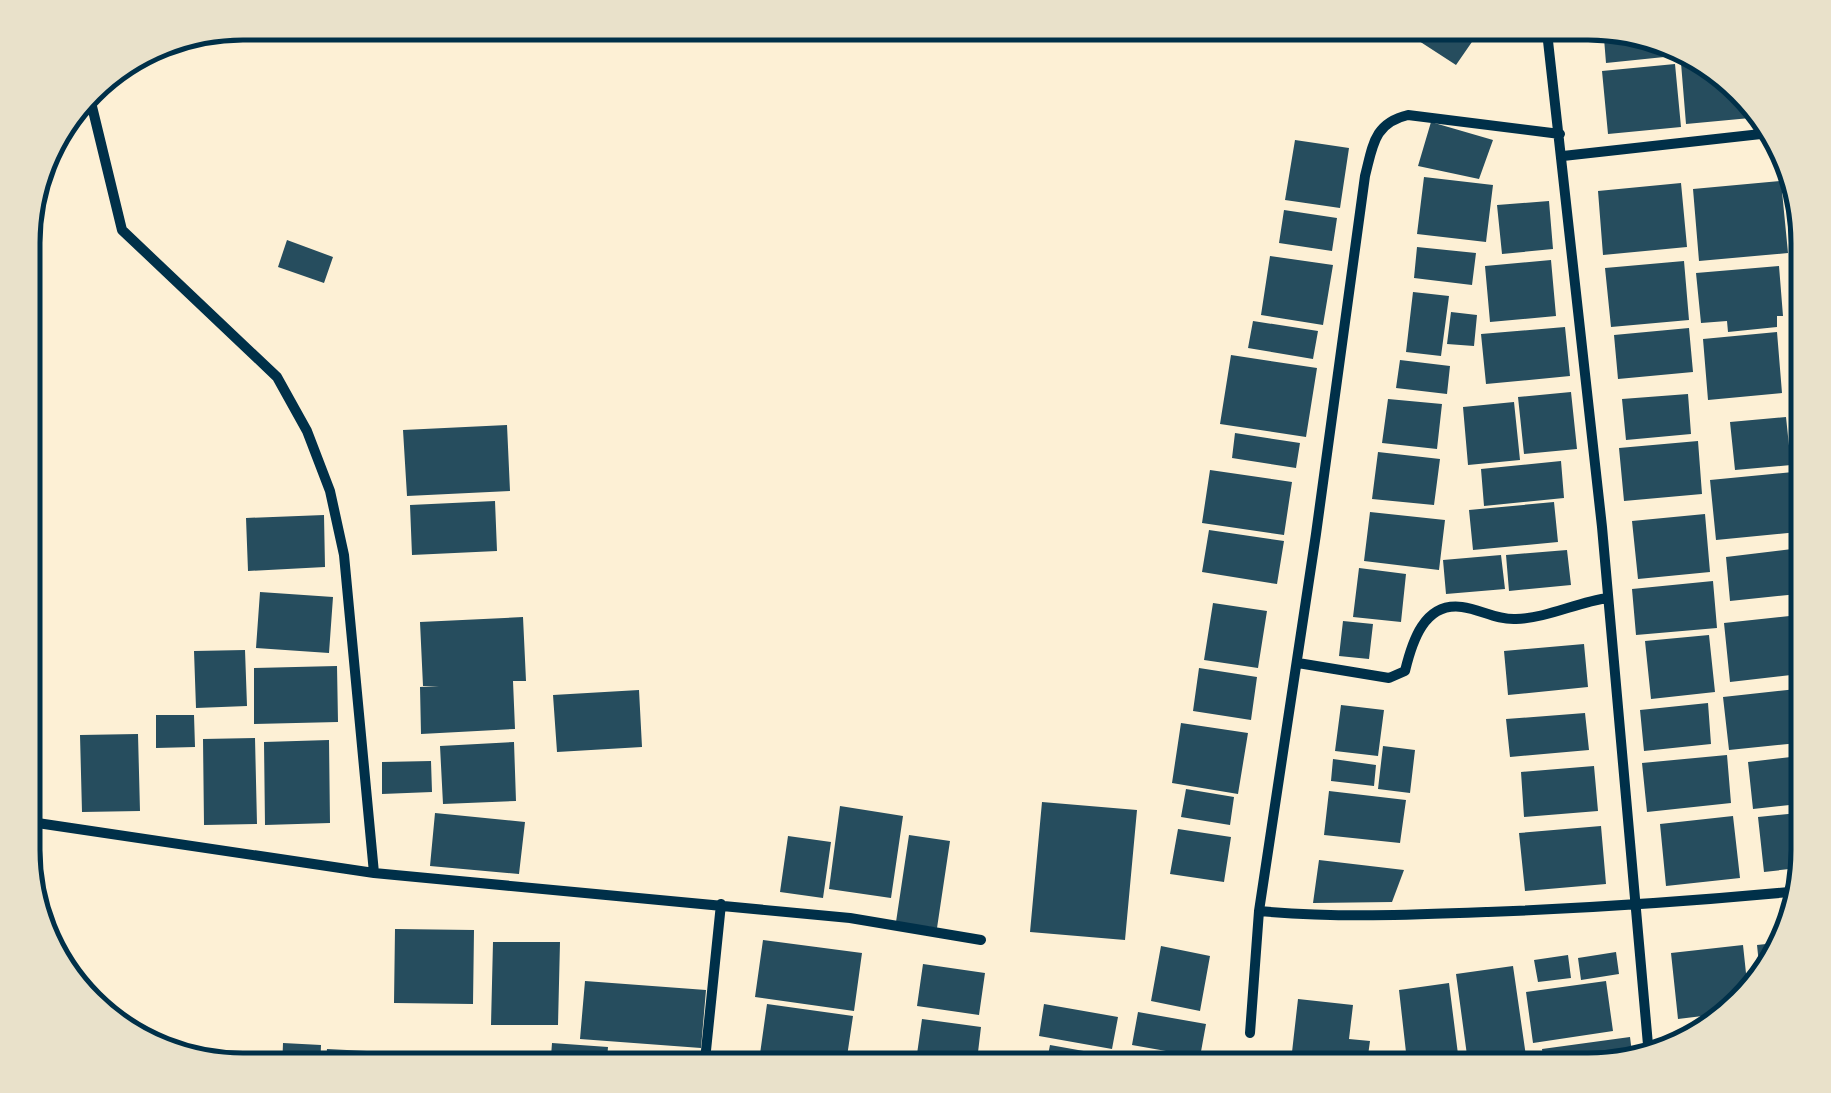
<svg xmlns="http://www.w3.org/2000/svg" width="1831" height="1093" viewBox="0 0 1831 1093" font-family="'Asap Condensed',sans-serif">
	<rect width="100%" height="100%" fill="#fdf0d5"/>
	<path fill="#264d5e" d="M1432 23H1485L1456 65 1419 41Z
		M1603 26 1674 45V56L1606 63Z
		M1707 61 1760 114 1761 117 1686 124 1681 63Z
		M1675 64 1681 127 1608 134 1602 71Z
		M1431 122 1493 140 1479 179 1418 166Z
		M1295 140 1349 148 1340 208 1285 200Z
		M1424 177 1493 185 1486 242 1417 234Z
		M1781 181 1788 253 1699 261 1693 189Z
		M1681 183 1687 247 1603 255 1598 191Z
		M1549 201 1553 249 1502 254 1497 205Z
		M1284 210 1337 218 1332 251 1279 243Z
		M287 240 333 257 324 283 278 267Z
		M1417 247 1476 253 1472 285 1414 278Z
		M1270 256 1333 265 1323 325 1261 315Z
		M1551 260 1556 316 1490 322 1485 266Z
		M1684 261 1689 320 1611 327 1605 268Z
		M1779 266 1783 316H1777V327L1728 332 1727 321 1701 323 1696 273Z
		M1413 292 1449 296 1441 356 1406 352Z
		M1451 312 1477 315 1474 346 1447 344Z
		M1253 321 1318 331 1313 359 1248 348Z
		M1565 327 1570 376 1486 384 1481 334Z
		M1689 328 1693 372 1618 379 1614 335Z
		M1777 332 1782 393 1708 400 1703 339Z
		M1231 355 1317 368 1306 437 1220 424Z
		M1400 360 1450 366 1447 394 1396 388Z
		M1571 392 1577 449 1524 454 1518 397Z
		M1688 394 1691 434 1626 440 1622 399Z
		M1388 399 1442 404 1437 449 1382 443Z
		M1514 402 1520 460 1468 465 1463 407Z
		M1786 417 1791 465 1735 470 1730 422Z
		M507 425 510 491 407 496 403 430Z
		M1235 433 1300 443 1296 468 1232 458Z
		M1698 441 1702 494 1624 501 1619 448Z
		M1378 452 1440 459 1434 505 1372 499Z
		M1561 461 1564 498 1484 506 1481 469Z
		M1210 470 1292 482 1284 535 1202 523Z
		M1803 471 1808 531 1716 540 1710 480Z
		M495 501 497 551 412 555 410 505Z
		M1554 502 1558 542 1473 550 1469 510Z
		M1370 512 1445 520 1439 570 1364 561Z
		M1705 514 1710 572 1638 579 1632 521Z
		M324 515 325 567 248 571 246 518Z
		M1209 530 1284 541 1277 584 1202 572Z
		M1808 547V593L1730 601 1726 557Z
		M1567 550 1571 585 1509 591 1506 555Z
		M1501 555 1505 589 1446 594 1443 560Z
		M1359 568 1406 574 1401 622 1353 617Z
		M1713 581 1717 628 1636 635 1632 589Z
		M260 592 333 597 329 653 256 648Z
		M1213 603 1267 611 1258 668 1204 660Z
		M1808 614V673L1730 682 1724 623Z
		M523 617 526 681H513L515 729 421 734 420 687 439 686H423L420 622Z
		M1343 621 1373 624 1369 659 1339 656Z
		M1709 635 1715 692 1651 699 1645 641Z
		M1584 644 1588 687 1508 695 1504 651Z
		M245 650 247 706 196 708 194 651Z
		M337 666 338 722 254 724V668Z
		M1199 668 1257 677 1251 720 1193 711Z
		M1806 688 1808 742 1729 750 1723 697Z
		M639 690 642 747 557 752 553 695Z
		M1708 703 1711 744 1644 751 1640 710Z
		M1341 705 1384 710 1378 756 1335 751Z
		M1585 713 1589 750 1510 757 1506 719Z
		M156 715H194L195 747 156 748Z
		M1181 723 1248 733 1238 794 1172 783Z
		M138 734 140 811 82 812 80 735Z
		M255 738 257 824 204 825 203 739Z
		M329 740 330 823 265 825 264 742Z
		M514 742 516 801 443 804 440 746Z
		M1383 746 1415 750 1410 793 1378 789Z
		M1727 755 1731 803 1647 812 1642 763Z
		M1808 755V803L1753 809 1748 762Z
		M1333 759 1376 765 1374 786 1331 781Z
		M431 761 432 792 382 794V762Z
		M1594 766 1598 811 1524 817 1521 772Z
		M1186 789 1234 797 1230 825 1181 817Z
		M1329 791 1406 800 1400 843 1324 835Z
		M1042 802 1137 810 1125 940 1030 932Z
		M840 806 903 816 891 898 829 889Z
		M1808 812 1807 867 1764 872 1758 817Z
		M435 813 525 822 519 874 430 866Z
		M1733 816 1740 878 1666 886 1660 824Z
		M1601 826 1606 884 1525 891 1519 833Z
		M1178 829 1231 837 1224 882 1170 874Z
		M909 835 950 841 937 928 896 922Z
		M788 836 831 842 823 898 780 892Z
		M1319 860 1404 870 1392 902 1313 903Z
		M395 929 474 930 473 1004 394 1003Z
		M763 940 862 953 854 1011 755 997Z
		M493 942H560L558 1025H491Z
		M1784 942 1779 961 1766 973 1760 974 1757 945Z
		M1743 945 1748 992 1727 1013 1678 1019 1671 953Z
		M1161 946 1210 956 1200 1011 1151 1001Z
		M1616 952 1619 974 1581 980 1578 958Z
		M1568 955 1571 978 1538 982 1534 960Z
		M923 964 985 973 979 1015 917 1006Z
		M1513 966 1528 1070H1469L1456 974Z
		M585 981 706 990 701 1048 580 1039Z
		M1606 981 1613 1031 1533 1043 1526 992Z
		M1449 983 1460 1070H1408L1399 990Z
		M1298 999 1353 1005 1349 1039 1370 1041 1366 1070H1290Z
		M767 1004 853 1016 845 1070 759 1061Z
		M1044 1004 1118 1017 1112 1049 1039 1036Z
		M1138 1012 1206 1024 1200 1057 1132 1045Z
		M922 1019 981 1027 976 1069 916 1061Z
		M1630 1037 1633 1061 1602 1070H1545L1542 1049Z
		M283 1043 321 1045 320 1070H282Z
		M552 1043 608 1047 606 1070H550Z
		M1050 1045 1123 1058 1121 1070H1045Z
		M327 1049 367 1051 365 1070H325Z
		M628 1055 691 1060 690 1070H627Z"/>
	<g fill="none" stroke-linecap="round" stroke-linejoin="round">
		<path stroke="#003049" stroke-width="10" d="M1546 23 1602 527 1649 1056
			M88 90 122 230 277 377 307 431 330 491 344 555 374 873
			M1563 156 1779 132
			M1298 663 1389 678 1405 671C1412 642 1424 602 1462 607 1480 609 1496 620 1516 619 1548 618 1577 602 1608 598
			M24 821 374 873 850 918 981 940
			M1259 911C1336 918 1411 915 1488 912 1592 908 1696 901 1800 891
			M1250 1033 1259 911 1316 534 1365 176C1373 145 1374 123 1408 115L1560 134
			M704 1070 721 904
			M1141 1070 1144 1056"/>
	</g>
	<path d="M0 0H1831V1093H0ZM243 40H1588A203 203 0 0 1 1791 243V850A203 203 0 0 1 1588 1053H243A203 203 0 0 1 40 850V243A203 203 0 0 1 243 40Z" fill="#e9e1ca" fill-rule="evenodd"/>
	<path fill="none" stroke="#003049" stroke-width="5" d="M243 40H1588A203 203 0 0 1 1791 243V850A203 203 0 0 1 1588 1053H243A203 203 0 0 1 40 850V243A203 203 0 0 1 243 40Z"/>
</svg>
